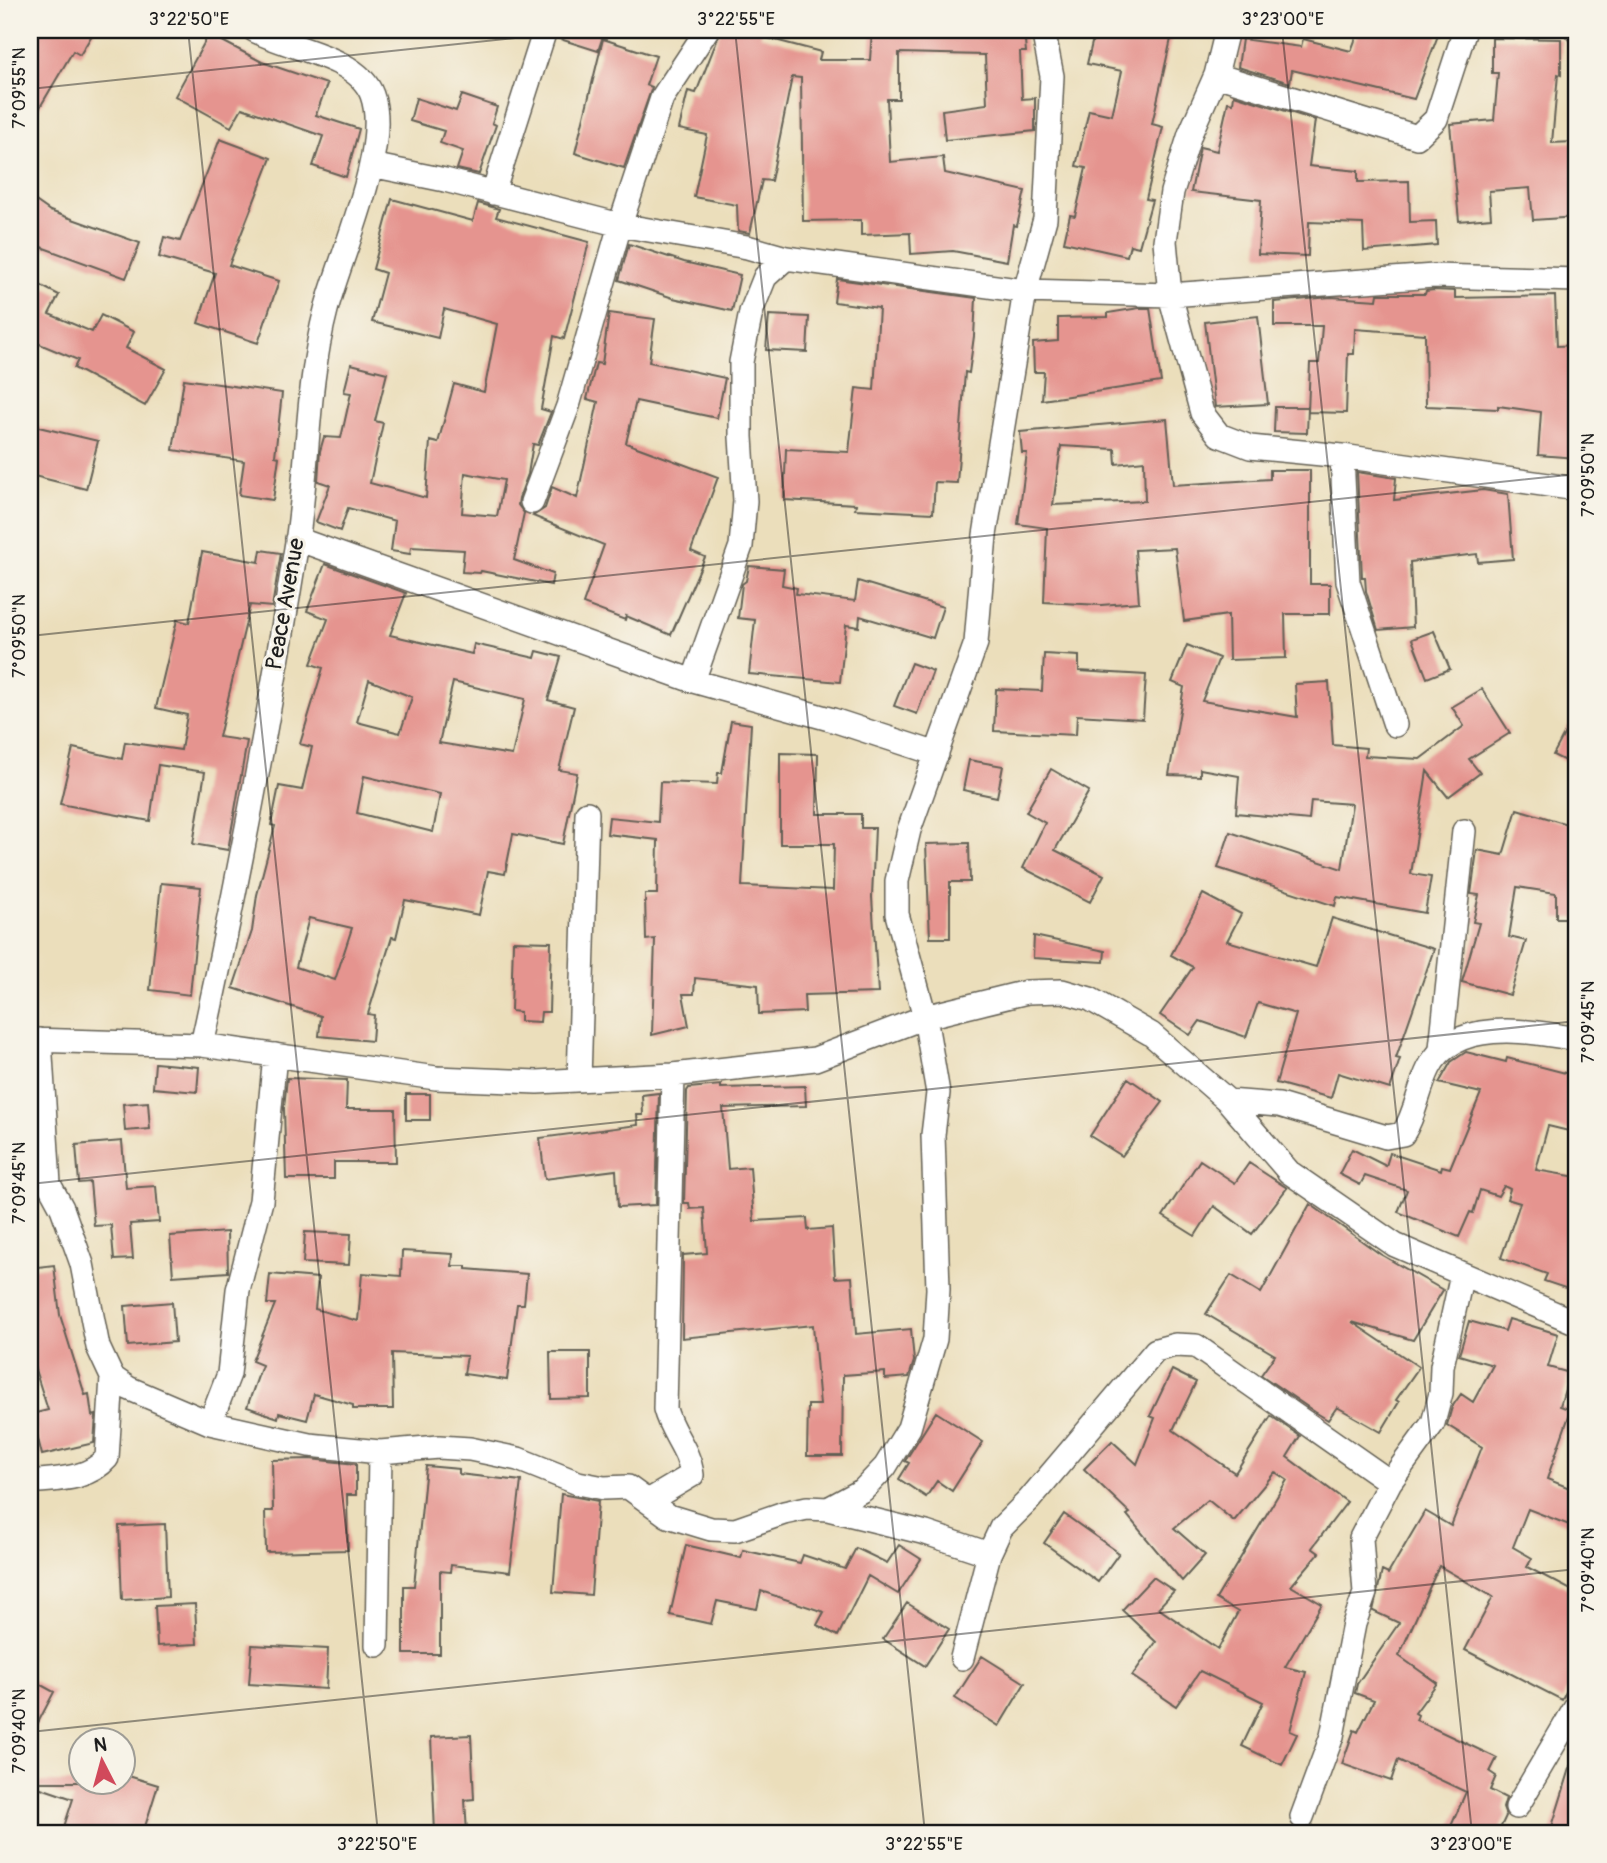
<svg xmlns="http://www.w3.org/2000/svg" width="1607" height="1863" viewBox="0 0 1607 1863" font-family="Pangolin,sans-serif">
	<rect width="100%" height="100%" fill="#f7f3e8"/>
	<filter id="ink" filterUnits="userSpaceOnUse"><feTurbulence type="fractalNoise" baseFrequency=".0143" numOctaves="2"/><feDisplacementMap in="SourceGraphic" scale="14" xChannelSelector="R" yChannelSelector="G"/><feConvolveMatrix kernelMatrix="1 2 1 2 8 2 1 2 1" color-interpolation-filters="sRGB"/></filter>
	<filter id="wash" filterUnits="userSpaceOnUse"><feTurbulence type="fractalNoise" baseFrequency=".00686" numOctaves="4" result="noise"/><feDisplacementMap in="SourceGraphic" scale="28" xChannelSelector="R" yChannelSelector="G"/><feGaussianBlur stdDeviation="1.57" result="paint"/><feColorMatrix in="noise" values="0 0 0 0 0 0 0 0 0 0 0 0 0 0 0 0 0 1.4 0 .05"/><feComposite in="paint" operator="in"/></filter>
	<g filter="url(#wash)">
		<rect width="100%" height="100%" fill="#ebdebb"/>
		<g id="blocks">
			<path fill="#e5948f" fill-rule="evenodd" d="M30 30H95L80 55 73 51 30 124Z
				M559 30H605L598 51 557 38Z
				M721 30H763L760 36 821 52 819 60H870L872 30H1024L1026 52H1020L1022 99 1035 98V131L945 140 942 110 987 104 985 55 899 53V99H887L890 162 943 157 945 173 1025 191 1017 226 1013 225 1007 261 953 251 911 254 910 233 861 235V220L803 221 801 78 792 77 771 181 762 180 750 233 738 231 737 205 694 197 707 135 679 129 688 91 696 93Z
				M1095 30H1173L1152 124 1163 127 1146 199 1152 200 1139 247 1130 245 1127 256 1064 242 1070 215 1075 216 1086 168 1076 166 1089 110 1112 115 1122 71 1087 64Z
				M1359 30H1440L1414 99 1292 70 1290 83 1238 67 1242 39 1301 47 1303 39 1351 51Z
				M209 34 262 62 327 84 316 115 359 129 346 177 313 166 323 136 242 108 231 127 175 96Z
				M1492 38 1561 39V75L1558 74 1552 143 1573 142 1577 217 1533 220 1530 188 1489 191 1491 218 1459 221 1450 124 1494 120 1498 73H1492Z
				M603 39 656 56 646 85 652 87 624 168 575 153Z
				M462 95 497 107 492 123 496 125 479 174 457 169 463 151 440 143 444 131 410 121 416 98 456 111Z
				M1234 95 1315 120 1309 166 1358 171V182L1409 181 1410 222 1436 221 1437 245 1364 251 1363 224 1309 222 1308 256 1258 254 1261 200 1191 192 1200 147 1217 151 1228 102 1233 103Z
				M220 139 271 158 229 265 279 281 258 343 198 323 215 273 159 257 164 237 180 241Z
				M30 197 50 211 140 243 126 278 30 243Z
				M392 199 473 221 478 203 499 209 496 217 589 242 564 339 554 336 541 409 551 412 538 445 533 444 528 474 519 498 518 505 524 513 514 560 553 574 551 585 481 571 480 573 462 572 464 550 411 547 410 554 391 551 395 521 348 508 340 531 316 522 330 485 318 481 320 451 324 437 341 438 351 393 344 392 351 364 387 373 375 421 383 423 370 483 426 498 430 441 438 443 454 384 484 392 497 324 444 309 438 338 372 322 385 273 373 269ZM465 473 504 480 497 516 462 513Z
				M629 244 684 262 740 275 732 311 673 298 619 280Z
				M837 279 976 298 974 336 969 373 965 372 957 483 935 482 933 513 855 509 856 504 784 500 786 449 849 452 856 388 874 390 879 308 834 302Z
				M30 280 59 295 49 314 92 332 101 315 134 332 126 348 166 369 145 406 74 368 78 360 35 342 30 351Z
				M1434 290 1455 291V298L1555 296 1557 346 1577 345V458L1538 455 1541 412 1498 406V409L1426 406 1425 334 1355 329 1354 354H1348L1346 413 1308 412 1310 363H1319L1322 326H1274V302L1331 297 1377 300 1378 294H1425L1426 291Z
				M1139 308H1150L1161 382 1042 400 1044 372H1034L1033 343 1058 341V318L1108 317V313Z
				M609 313 655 319 649 362 725 378 717 418 636 401 626 443 718 477 691 551 705 557 671 635 626 616 625 620 583 604 604 545 533 516 545 508 552 487 577 498 598 402 587 399 596 363 602 364Z
				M769 315 809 317 807 352 766 350Z
				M1258 316 1268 404 1215 407 1205 322Z
				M184 379 282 393 275 456 279 457 273 500 239 495 244 461 173 450Z
				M1275 407H1308L1307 433 1274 432Z
				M1167 419 1173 485 1270 479V470H1310V584H1330V614H1285L1286 658 1229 660 1228 615 1184 621 1175 548 1135 550 1139 602 1101 605 1044 602 1047 528 1018 524 1027 453H1022L1020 432ZM1061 446 1115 449 1116 464 1144 461 1145 501 1053 505Z
				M30 425 98 441 86 489 30 475Z
				M1357 472 1396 478 1394 500 1483 490 1508 494 1513 559 1478 562 1477 554 1410 562 1413 627 1378 630 1366 591 1365 577H1362Z
				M261 550 281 553 272 607 250 605 219 737 247 741 228 850 193 844 205 772 158 765 150 821 60 804 73 748 122 759 125 742 181 750 187 715 156 708 177 620 189 623 202 552 259 562Z
				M325 564 406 593 390 635 472 654 474 644 535 658 537 651 561 657 548 700 574 707 559 770 577 773 563 844 513 834 505 874 488 871 479 915 405 900 396 938 392 937 368 1014 374 1015 372 1041 319 1036 321 1016 233 988 252 931 257 895 275 826 271 825 279 786 302 790 312 747 300 744 323 668 311 664 328 619 307 611ZM369 680 412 697 400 733 357 722ZM453 682 525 699 512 755 439 743ZM364 776 440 794 433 832 357 813ZM309 918 352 928 335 980 296 967Z
				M749 566 784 569 782 585 797 588 796 594 855 601 858 581 943 607 933 638 860 616 859 627 846 625 840 682 749 674 755 620 738 618 742 584 746 581Z
				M1434 631 1450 669 1427 678 1412 639Z
				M1187 645 1219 658 1202 701 1297 717 1295 684 1329 682 1333 745 1366 748 1365 756 1420 759 1464 726 1452 707 1482 689 1510 733 1469 759 1480 773 1448 797 1427 771 1411 874 1431 877 1425 913 1337 897 1335 906 1218 868 1230 832 1342 869 1352 804 1311 801 1309 820 1236 813 1239 776 1200 769V776L1169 775 1184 687 1172 682Z
				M1044 654 1079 656V671L1146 675 1143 719 1077 715 1076 735 994 731 996 689 1042 691Z
				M911 663 933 671 917 714 894 706Z
				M1577 710V767L1553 755Z
				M731 721 751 724 742 886 833 890 834 844H780V753L818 754 817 814H861V828H875L872 897 878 993 804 995 805 1012 759 1014 758 985 695 978 694 994H683L689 1026 652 1035 655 939 646 940 645 894H657L658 840 607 834 609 817 658 822 660 782 717 784 718 773H722Z
				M969 760 1003 766 997 797 963 790Z
				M1051 769 1089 791 1055 850 1104 875 1090 902 1023 868 1045 823 1026 812Z
				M1517 809 1577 827V918H1556V893L1517 887 1509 937 1526 941 1510 995 1462 982 1479 923 1473 922 1479 895 1471 894 1477 850 1503 855Z
				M969 843 970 882H950V938H930L926 844Z
				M161 883 201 887 190 995 150 990Z
				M1203 894 1241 914 1227 941 1316 967 1332 918 1434 949 1396 1058 1400 1059 1390 1089 1338 1073 1331 1098 1276 1083 1296 1014 1258 1003 1246 1037 1200 1021 1190 1035 1160 1015 1193 967 1171 955Z
				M1034 936 1105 951 1104 962 1033 958Z
				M513 941 551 942 549 1012H541L540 1022 520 1021V1012L511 1011Z
				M1466 1052 1506 1062 1507 1058 1577 1076V1133L1548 1126 1536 1170 1577 1177 1568 1230 1577 1233V1249L1570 1269 1577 1272 1574 1291 1544 1281 1547 1274 1501 1258 1520 1203 1507 1199 1510 1189 1504 1186 1498 1196 1480 1190 1473 1213 1470 1212 1459 1237 1398 1212 1407 1190 1365 1176 1360 1185 1339 1174 1352 1149 1386 1166 1390 1153 1441 1170 1442 1166 1450 1168 1481 1093 1439 1083 1451 1062Z
				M155 1063 199 1067 197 1092 153 1088Z
				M287 1078 347 1080 346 1109H395L396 1162H334V1179H286L284 1108Z
				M1128 1078 1163 1102 1122 1156 1090 1136Z
				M721 1085V1088L805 1086 806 1106 723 1108 728 1169 750 1167 754 1221 807 1218 808 1230 832 1228 835 1278 852 1277 856 1334 911 1329 914 1361 909 1377 885 1379V1372L843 1375 842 1456H807L808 1405H820L813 1325 682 1338 683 1255 707 1253 704 1208 690 1209 689 1203H684L687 1091 689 1088Z
				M659 1093 656 1205 618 1207 616 1170 545 1179 540 1138 638 1125 637 1115H643L642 1095Z
				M406 1094H430V1120H406Z
				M148 1102 150 1129 125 1131 123 1104Z
				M122 1141 126 1188 156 1186 159 1222 130 1224 133 1259 114 1260 111 1225 94 1226 90 1182 79 1183 76 1145Z
				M1200 1160 1235 1183 1249 1163 1287 1188 1252 1234 1214 1206 1195 1236 1163 1216Z
				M1310 1204 1380 1254 1443 1290 1413 1340 1352 1322 1419 1367 1396 1400 1399 1402 1381 1432 1337 1407 1328 1420 1315 1412 1261 1375 1275 1355 1206 1314 1231 1275 1261 1293Z
				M227 1232 228 1272 173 1276 170 1236Z
				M305 1232 351 1234 349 1265 303 1263Z
				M402 1251 453 1254 452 1266H466V1269L527 1274 524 1304H517L507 1380 464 1374 467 1356 392 1353 393 1409H353V1405L314 1394 307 1420 279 1413 278 1418 247 1407 262 1365 252 1361 275 1304H267L270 1274 318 1278 315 1309 358 1321 362 1273 401 1276Z
				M54 1265 60 1315 85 1395 89 1394 92 1416 96 1415 94 1443 42 1455 32 1414 48 1410 30 1354V1268Z
				M172 1302 175 1342 128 1346 125 1306Z
				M1509 1319 1558 1334 1548 1367 1570 1373 1560 1406 1571 1410 1547 1479 1577 1491V1528L1528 1509 1513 1547 1532 1558 1527 1567 1577 1593V1640L1569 1655 1577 1659V1670L1562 1700 1465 1650 1493 1597 1439 1566 1399 1656 1437 1683 1415 1713 1418 1715 1416 1720 1497 1758 1490 1772 1496 1776 1490 1790 1506 1798 1503 1808 1506 1816 1498 1833H1448L1466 1792 1398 1760 1391 1781 1342 1764 1354 1730 1358 1732 1374 1700 1355 1693 1357 1684 1399 1623 1373 1611 1382 1571 1388 1574 1425 1511 1451 1526 1482 1447 1447 1425 1452 1407 1461 1394 1473 1402 1493 1365 1459 1355 1469 1321 1505 1331Z
				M550 1352H590V1398L551 1399Z
				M1172 1370 1196 1382 1173 1430 1235 1473 1271 1416 1300 1436 1287 1457 1347 1502 1312 1548 1319 1553 1291 1586 1322 1604 1285 1667 1306 1672 1290 1731 1297 1734 1282 1765 1242 1746 1263 1702 1200 1671 1176 1706 1132 1676 1156 1642 1122 1610 1153 1577 1174 1591 1158 1608 1218 1649 1238 1612 1216 1599 1287 1480 1275 1472 1234 1521 1208 1500 1174 1528 1205 1555 1182 1581 1127 1515 1130 1513 1084 1469 1112 1441 1137 1464 1155 1418 1150 1416Z
				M936 1412 983 1442 952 1491 937 1481 926 1497 899 1479 909 1463 905 1461Z
				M310 1459 356 1464V1495H347L348 1550 266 1552 265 1511H273L272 1460Z
				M426 1466 459 1469V1474L521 1481 510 1572 451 1565 450 1572 440 1571V1654H404V1586H414Z
				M561 1494 598 1501 591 1595 553 1592Z
				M1064 1514 1119 1553 1098 1582 1044 1543Z
				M165 1524 168 1597 122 1600 119 1526Z
				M686 1545 741 1558 743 1550 800 1563 803 1555 845 1569 856 1548 887 1563 899 1545 921 1559 898 1594 868 1576 838 1636 817 1625 824 1612 761 1591 757 1609 717 1601 711 1624 670 1615Z
				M907 1603 949 1629 925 1666 883 1639Z
				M195 1604 197 1644 157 1646 155 1606Z
				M252 1645 328 1649 326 1689 249 1684Z
				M982 1656 1025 1683 999 1726 955 1698Z
				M30 1679 54 1692 30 1738Z
				M471 1735 474 1799 465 1800 467 1833H435L431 1737Z
				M1573 1759 1577 1760V1833H1550Z
				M122 1774 158 1785 143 1833H62L73 1799 35 1786V1782H122Z"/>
		</g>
	</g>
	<g filter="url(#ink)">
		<use href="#blocks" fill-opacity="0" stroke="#646054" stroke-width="2"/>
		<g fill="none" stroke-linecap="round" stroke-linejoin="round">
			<g stroke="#646054" stroke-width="26">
				<path id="street" d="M1227 30 1216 75 1190 134 1172 192 1165 241 1170 295 1202 413 1219 435 1250 447 1342 456 1577 489
					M1576 30H1577
					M1216 75 1417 137 1436 119 1465 30
					M371 165 445 180 620 225 747 247 786 258 1025 291 1170 295 1434 276 1577 280
					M493 193 545 30
					M1342 456 1348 582 1395 725
					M532 502 568 406 620 225 662 98 707 30
					M297 539 693 681 833 720 937 754
					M693 681 741 546 745 501 741 437V362L751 312 765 277 786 258
					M30 1040 202 1045 436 1078 537 1082 673 1075 815 1059 925 1017 1027 992 1062 991 1090 999 1151 1034 1228 1101 1289 1172 1395 1245 1577 1323
					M40 1040 49 1184 62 1208 82 1264 98 1347 112 1377 128 1388 210 1423 309 1445 380 1452 439 1447 470 1449 518 1459 578 1483 604 1488 628 1487 668 1516 711 1529 735 1530 784 1513 807 1508 828 1509 926 1533 989 1554
					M202 1045C239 879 270 711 297 542 309 465 306 386 326 310 340 256 391 147 372 95 358 56 288 49 254 30
					M1441 1048 1464 831
					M579 1080 587 813
					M1228 1101 1279 1105 1386 1137 1403 1134C1416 1113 1418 1090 1429 1068 1454 1017 1530 1031 1577 1039
					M210 1423 229 1374 238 1290 261 1201 275 1055
					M30 1482C57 1479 88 1480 107 1458L112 1377
					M650 1500 692 1475C689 1449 671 1433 665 1409L673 1075
					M828 1509 863 1490 885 1467 909 1428 935 1339 938 1289 933 1135 938 1093 925 1017 897 914V881L909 830 976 643 985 535 1025 291 1045 219 1052 76 1043 30
					M377 1645 380 1452
					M962 1658 989 1554 1001 1528 1029 1500 1156 1350 1175 1345 1196 1346 1390 1482
					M1517 1807 1577 1705
					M1302 1817 1332 1736 1354 1624 1365 1593 1361 1538 1390 1482 1433 1423 1441 1393 1442 1366 1462 1274"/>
			</g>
			<use href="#street" stroke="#fff" stroke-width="23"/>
		</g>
	</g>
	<path fill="none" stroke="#1c1c1c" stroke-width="2" stroke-opacity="0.45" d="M188 30 378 1833M735 30 925 1833M1282 30 1472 1833M30 89 592 30M30 636 1577 474M30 1184 1577 1021M30 1732 1577 1569"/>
	<g text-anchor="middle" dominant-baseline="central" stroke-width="6" stroke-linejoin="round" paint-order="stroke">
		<g font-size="23" fill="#1c1c1c" stroke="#f7f3e8">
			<text transform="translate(285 604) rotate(-80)">Peace Avenue</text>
		</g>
	</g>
	<rect width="1607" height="1863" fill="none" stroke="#f7f3e8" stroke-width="77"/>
	<g transform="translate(102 1761) rotate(354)"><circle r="33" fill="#f7f3e8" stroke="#9f9d96" stroke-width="2"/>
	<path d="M0-5L12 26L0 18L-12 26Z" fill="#d1495b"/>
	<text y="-10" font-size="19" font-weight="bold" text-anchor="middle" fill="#1c1c1c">N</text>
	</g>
	<rect x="38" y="38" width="1530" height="1787" fill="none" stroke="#1c1c1c" stroke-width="2.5"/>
	<g font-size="18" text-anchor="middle" fill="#1c1c1c">
		<text x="189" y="25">3°22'50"E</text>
		<text x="736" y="25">3°22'55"E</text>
		<text x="1283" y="25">3°23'00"E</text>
		<text transform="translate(19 88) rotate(-90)" y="6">7°09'55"N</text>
		<text transform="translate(1588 475) rotate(-90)" y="6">7°09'50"N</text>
		<text transform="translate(19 636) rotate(-90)" y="6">7°09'50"N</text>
		<text transform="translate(1588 1022) rotate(-90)" y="6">7°09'45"N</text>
		<text transform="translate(19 1183) rotate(-90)" y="6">7°09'45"N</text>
		<text transform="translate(1588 1570) rotate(-90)" y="6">7°09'40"N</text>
		<text transform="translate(19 1731) rotate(-90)" y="6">7°09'40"N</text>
		<text x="377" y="1850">3°22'50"E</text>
		<text x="924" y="1850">3°22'55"E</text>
		<text x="1471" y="1850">3°23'00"E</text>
	</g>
</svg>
